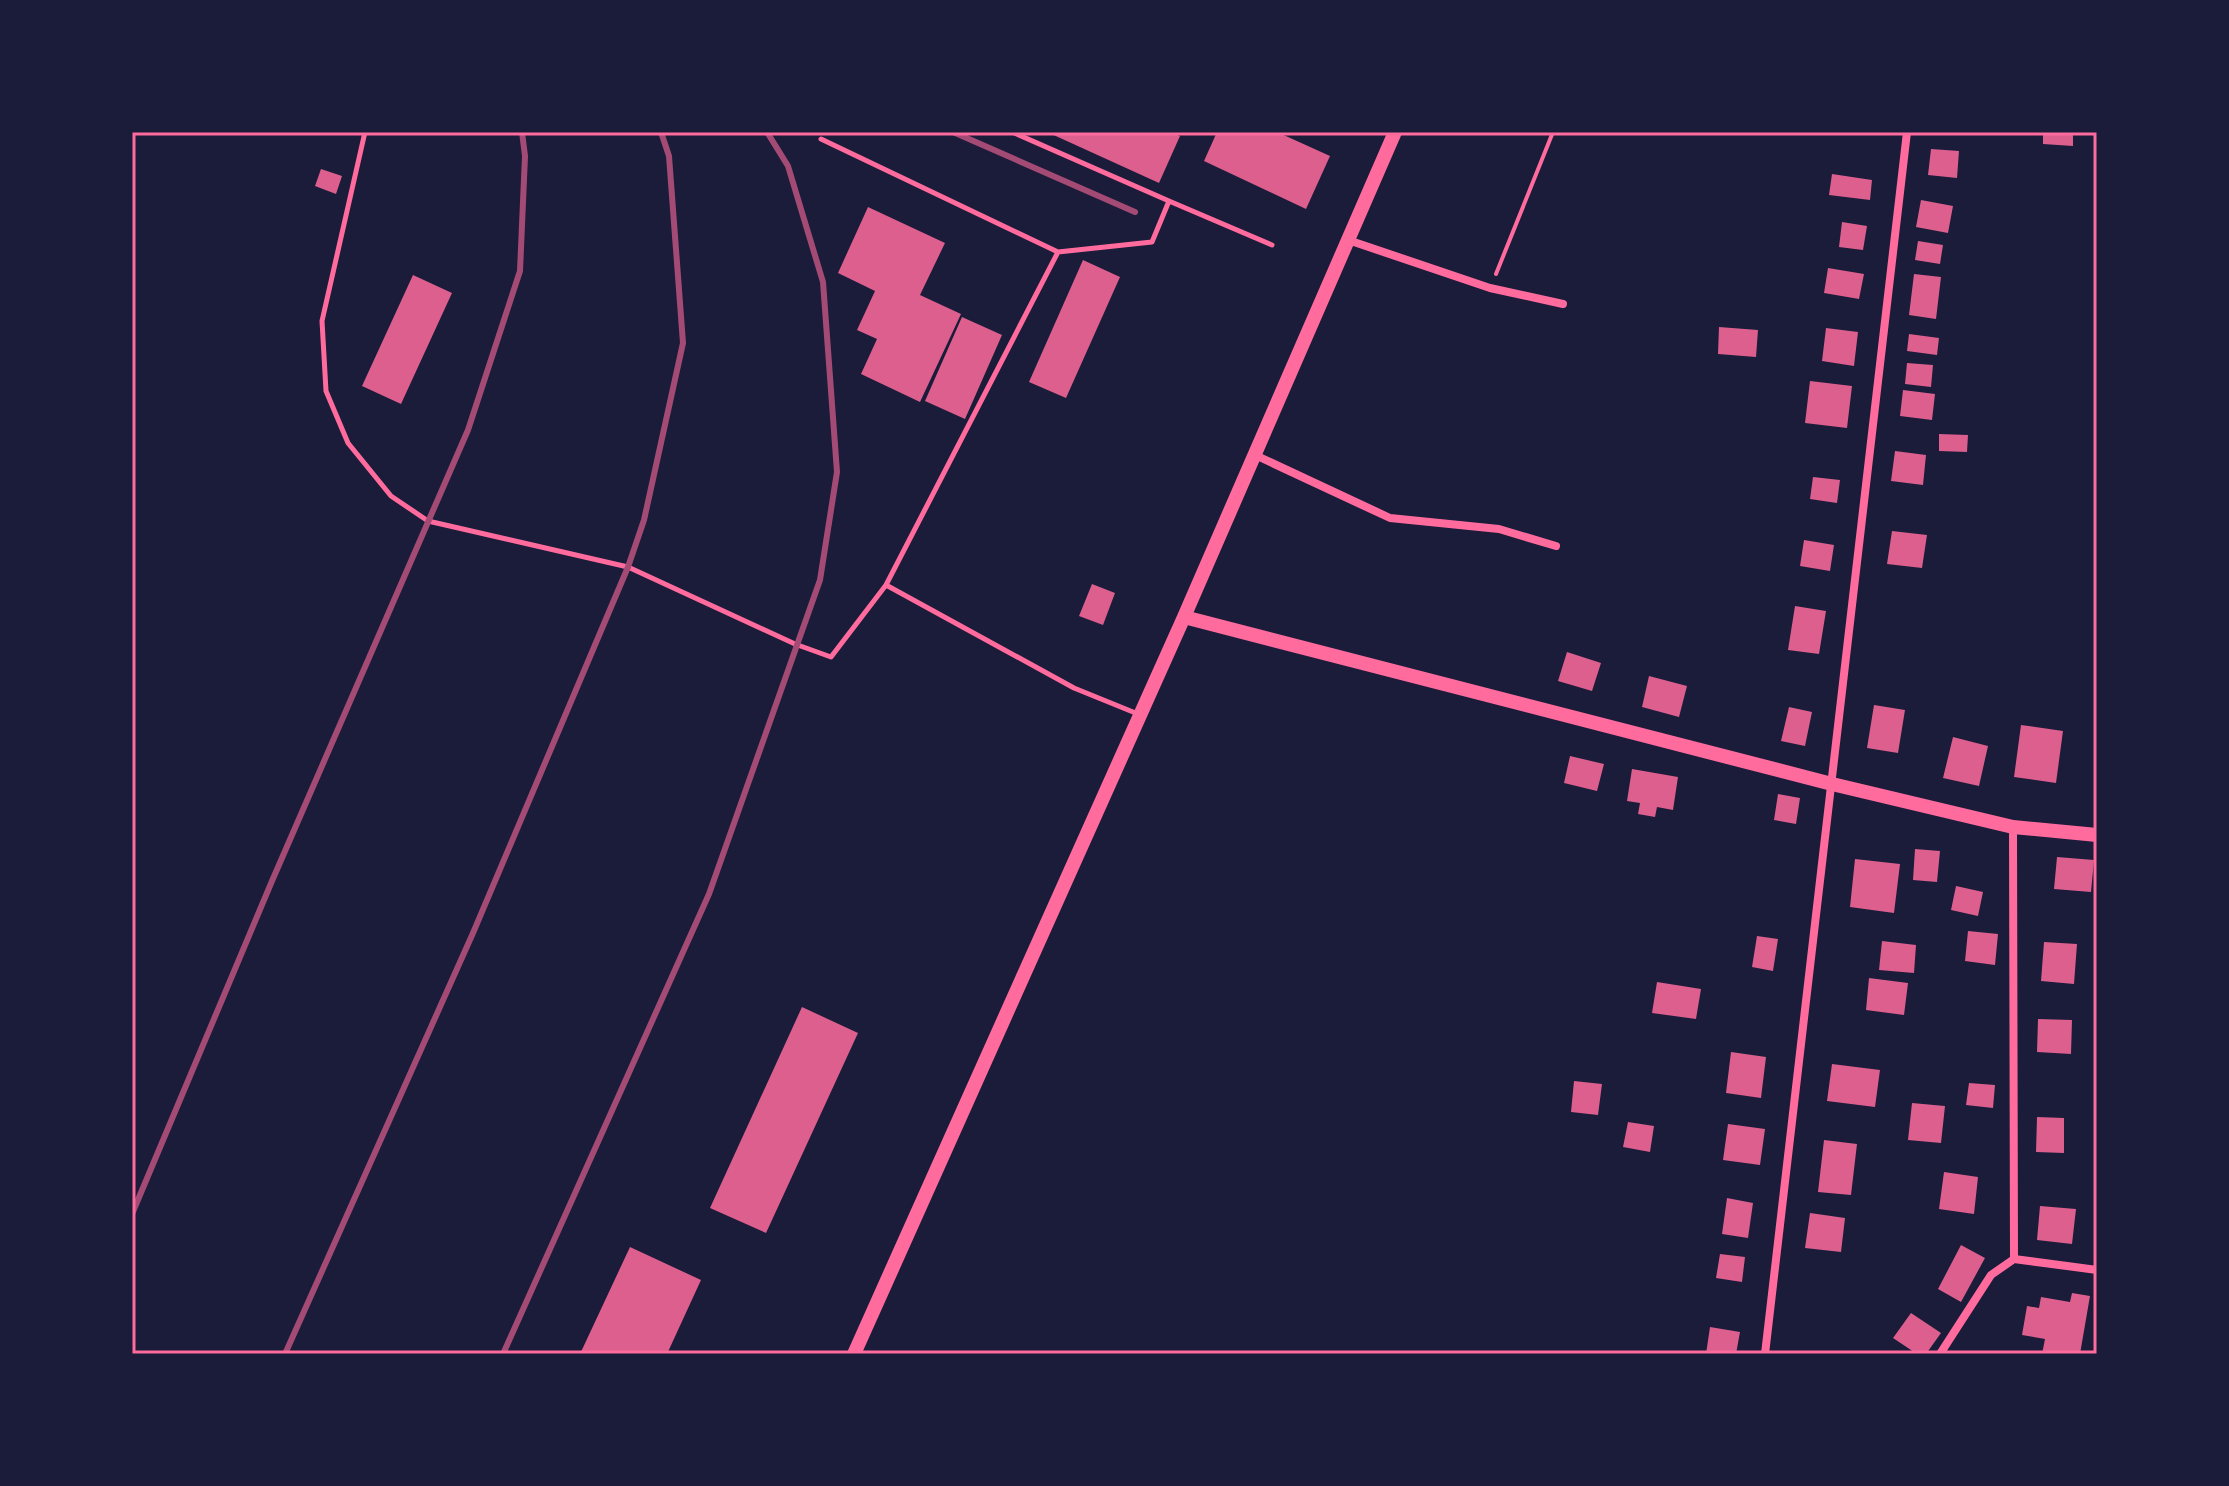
<svg xmlns="http://www.w3.org/2000/svg" width="2229" height="1486" viewBox="0 0 2229 1486" font-family="'Crimson Pro',serif">
	<rect width="100%" height="100%" fill="#1b1b3a"/>
	<path fill="#dd5f8e" d="M1047 132H1171L1180 136 1159 183Z
		M1217 132H1277L1330 156 1306 209 1204 161Z
		M2043 132H2073V146L2043 144Z
		M1931 149 1959 151 1957 178 1928 175Z
		M321 169 342 176 336 194 315 186Z
		M1832 174 1872 180 1870 200 1829 195Z
		M1921 200 1953 206 1948 233 1916 227Z
		M868 207 945 243 920 295 961 314 920 402 861 374 877 339 857 330 875 291 838 273Z
		M1842 222 1867 226 1863 250 1839 247Z
		M1918 241 1943 245 1940 264 1915 260Z
		M1083 260 1120 277 1066 398 1029 382Z
		M1828 268 1864 274 1859 299 1824 293Z
		M1914 274 1941 277 1936 319 1909 315Z
		M413 275 452 293 401 404 362 386Z
		M962 317 1002 335 965 419 925 401Z
		M1719 327 1758 330 1756 357 1718 354Z
		M1826 328 1858 332 1854 366 1822 361Z
		M1909 334 1939 338 1937 355 1907 351Z
		M1907 363 1933 365 1931 387 1905 384Z
		M1810 381 1852 386 1847 428 1805 423Z
		M1903 390 1935 394 1932 420 1900 416Z
		M1939 434 1968 435 1967 452 1939 451Z
		M1895 451 1926 455 1923 485 1891 481Z
		M1813 477 1840 480 1837 503 1810 499Z
		M1892 531 1927 535 1922 568 1887 564Z
		M1804 540 1834 545 1830 571 1800 566Z
		M1092 584 1115 593 1103 625 1079 616Z
		M1795 606 1826 611 1819 654 1788 650Z
		M1567 652 1601 663 1592 691 1558 681Z
		M1649 676 1687 686 1679 717 1642 707Z
		M1874 705 1905 710 1898 753 1867 748Z
		M1789 707 1812 712 1805 746 1781 741Z
		M2021 725 2063 731 2056 783 2014 777Z
		M1953 737 1988 746 1979 786 1943 778Z
		M1570 756 1604 764 1597 791 1564 783Z
		M1632 769 1678 777 1673 810 1657 807 1655 817 1638 814 1640 803 1627 801Z
		M1778 794 1800 798 1796 824 1774 820Z
		M1915 849 1940 851 1937 882 1913 880Z
		M2057 857 2094 860 2091 892 2054 889Z
		M1855 859 1900 864 1894 913 1850 907Z
		M1956 886 1983 892 1978 916 1951 910Z
		M1968 931 1998 934 1995 965 1965 961Z
		M1757 936 1778 939 1773 971 1752 967Z
		M1882 941 1916 945 1914 973 1879 970Z
		M2044 942 2077 944 2074 984 2041 981Z
		M1869 978 1908 983 1904 1015 1866 1010Z
		M1657 982 1701 989 1696 1019 1652 1013Z
		M802 1007 858 1033 766 1233 710 1208Z
		M2038 1019 2072 1020 2071 1054 2037 1052Z
		M1731 1052 1766 1057 1761 1098 1726 1093Z
		M1832 1064 1880 1070 1875 1107 1827 1101Z
		M1574 1081 1602 1084 1598 1115 1571 1112Z
		M1969 1083 1995 1085 1993 1108 1966 1105Z
		M1912 1103 1945 1106 1941 1143 1908 1140Z
		M2037 1117 2064 1118V1153L2036 1152Z
		M1628 1122 1654 1126 1650 1152 1623 1147Z
		M1728 1124 1765 1129 1760 1165 1723 1160Z
		M1824 1140 1857 1144 1851 1195 1818 1192Z
		M1944 1172 1978 1177 1974 1214 1939 1209Z
		M1727 1198 1753 1203 1748 1238 1722 1234Z
		M2040 1206 2076 1209 2072 1244 2037 1240Z
		M1810 1213 1845 1218 1841 1252 1805 1248Z
		M1961 1245 1985 1258 1961 1302 1938 1289Z
		M630 1247 701 1280 667 1354H580Z
		M1720 1254 1745 1257 1742 1282 1716 1278Z
		M2072 1293 2090 1296 2080 1354H2042L2045 1339 2022 1335 2027 1306 2039 1308 2041 1297 2070 1302Z
		M1911 1313 1941 1333 1926 1354H1917L1893 1338Z
		M1710 1327 1740 1332 1736 1354H1706Z"/>
	<g fill="none" stroke-linecap="round" stroke-linejoin="round">
		<path stroke="#ff6b9d" stroke-width="4" d="M1496 274 1553 132"/>
		<path stroke="#ff6b9d" stroke-width="5" d="M365 132 322 321 326 391 348 443 391 496 428 521 628 567 795 644 831 657 886 585 1074 688 1138 714
			M1012 132 1169 201 1152 242 1058 252
			M821 139 1058 252 886 585
			M1169 201 1272 245"/>
		<path stroke="#ff6b9d" stroke-width="8" d="M1348 240 1490 288 1563 304
			M1255 455 1390 518 1499 529 1556 546
			M2013 827 2014 1259 2097 1270
			M1765 1354 1907 132
			M1940 1354 1991 1275 2014 1259"/>
		<path stroke="#ff6b9d" stroke-width="14" d="M1184 617 1832 784 2013 827 2097 835
			M854 1354 1184 617 1395 132"/>
		<path stroke="#a44b75" stroke-width="6" d="M953 132 1135 212
			M132 1214 272 881 468 430 520 271 525 156 522 132
			M285 1354 473 933 628 567 644 520 683 343 669 156 661 132
			M503 1354 709 894 820 580 837 472 823 282 788 166 767 132"/>
	</g>
	<rect width="2229" height="1486" fill="none" stroke="#1b1b3a" stroke-width="268"/>
	<rect x="134" y="134" width="1961" height="1218" fill="none" stroke="#ff6b9d" stroke-width="3"/>
</svg>
